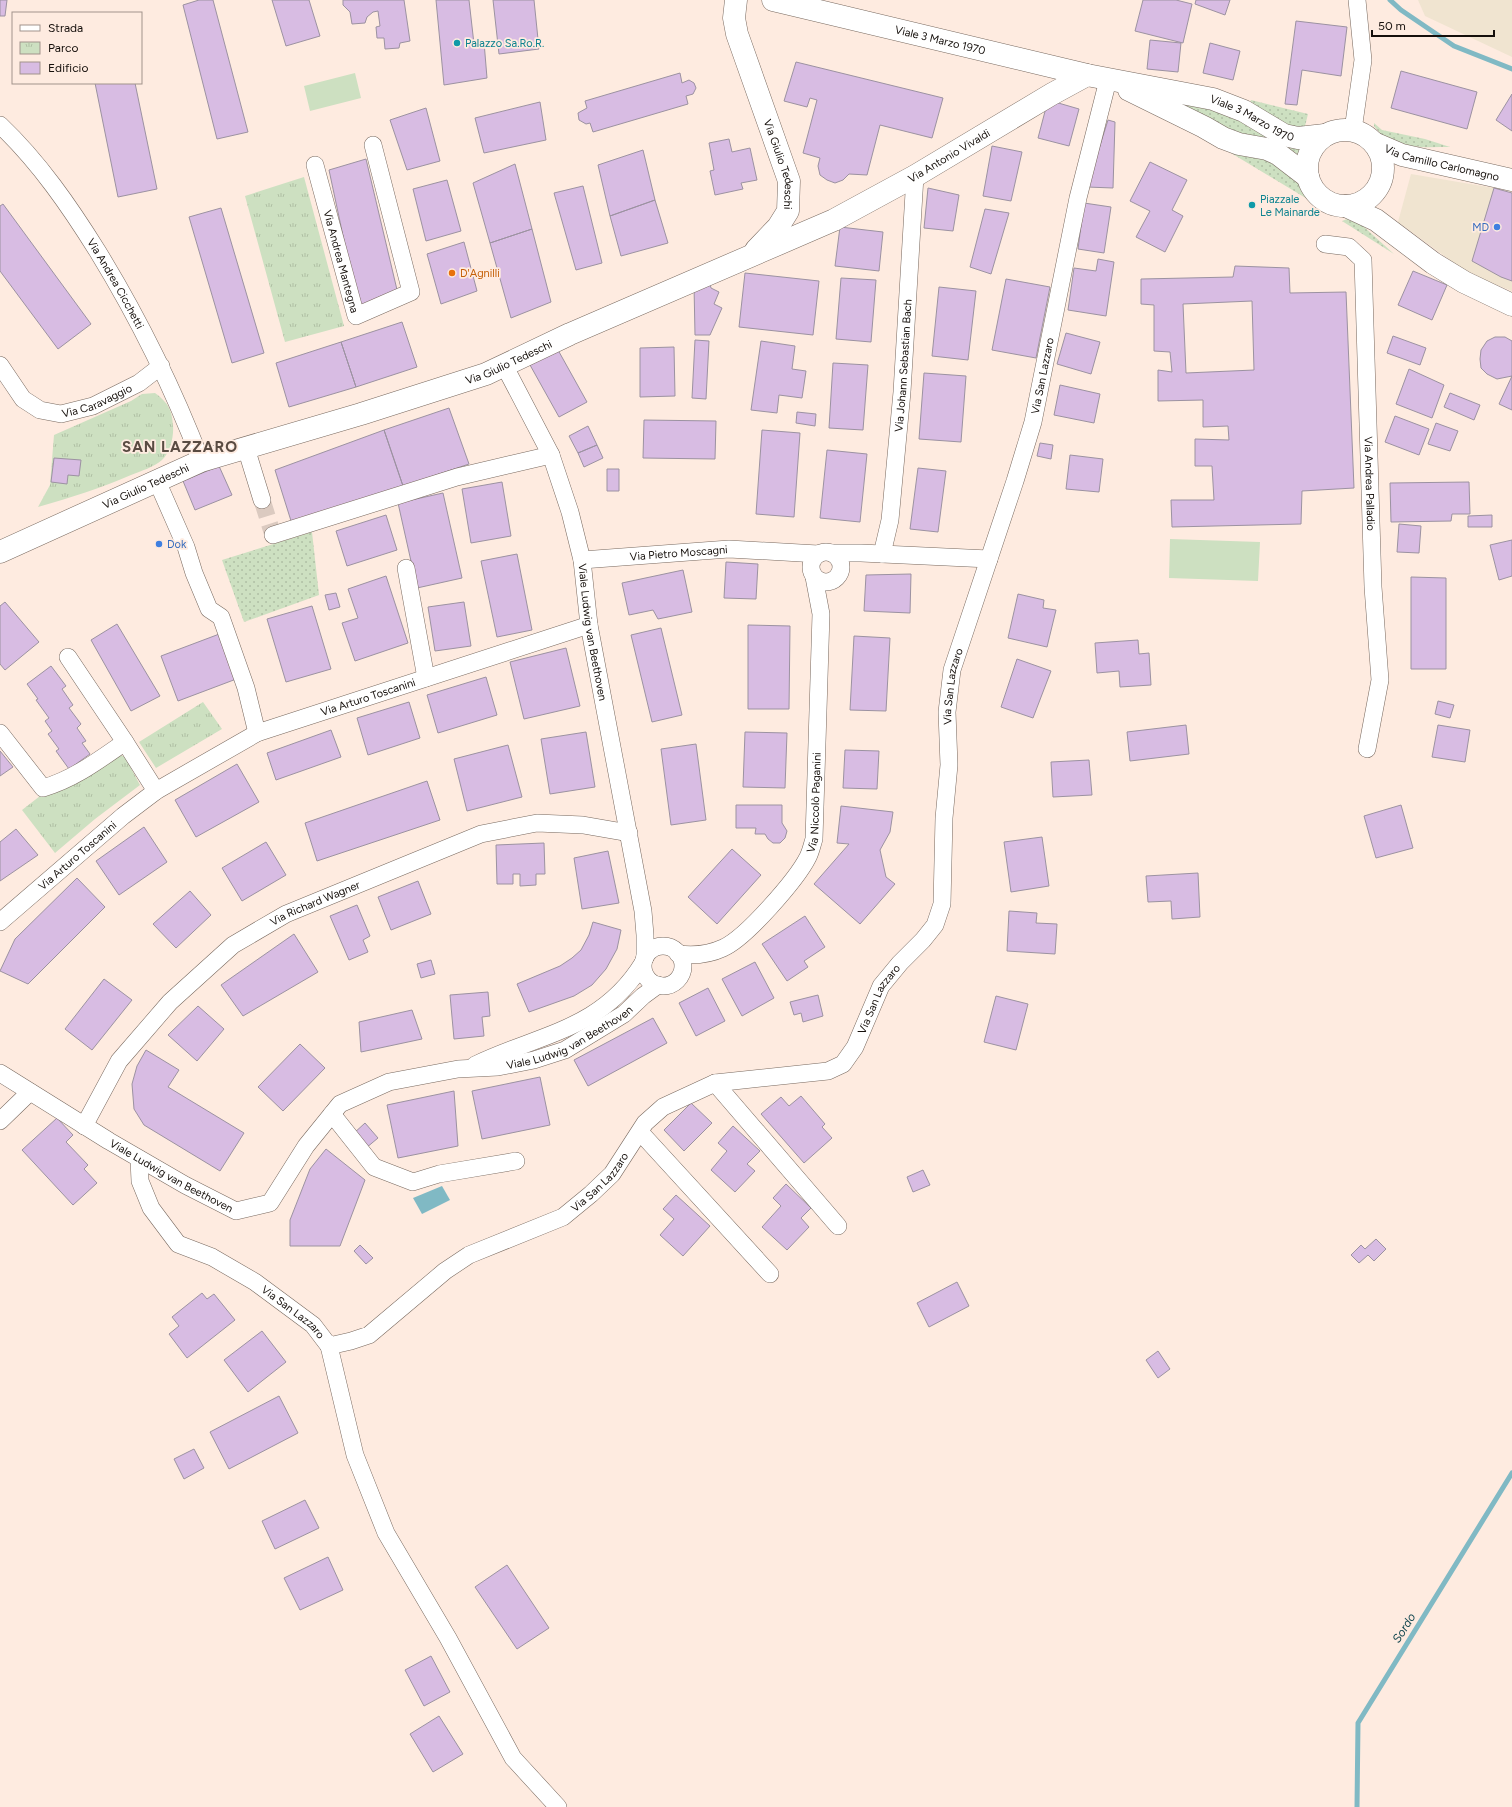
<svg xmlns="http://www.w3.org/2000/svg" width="1512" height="1807" viewBox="0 0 1512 1807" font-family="Figtree,sans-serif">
	<defs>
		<pattern id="grass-dots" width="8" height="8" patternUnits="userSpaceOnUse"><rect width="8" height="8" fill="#cde0c1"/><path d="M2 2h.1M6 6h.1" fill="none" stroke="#afbfa4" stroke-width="1.8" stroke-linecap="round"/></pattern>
		<pattern id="park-tufts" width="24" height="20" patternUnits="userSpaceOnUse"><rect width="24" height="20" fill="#cde0c1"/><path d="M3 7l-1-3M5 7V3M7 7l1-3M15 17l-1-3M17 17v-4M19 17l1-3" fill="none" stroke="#afbfa4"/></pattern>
	</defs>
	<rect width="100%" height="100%" fill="#feebe0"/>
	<path fill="#f0e4d0" d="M1418 0H1512V57L1425 16Z
		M1411 174 1494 188 1512 194V291L1469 274 1398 222Z"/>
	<path fill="url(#grass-dots)" d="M1171 100 1230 114 1301 147 1299 155 1285 147 1234 134Z
		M1251 100 1308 114 1305 126 1301 128 1286 126 1250 103Z
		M1374 123 1382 130 1425 139 1450 147C1422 147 1391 151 1374 126Z
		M1226 150 1268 159 1301 183 1314 203Z
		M1347 219 1363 226 1394 254 1342 221Z
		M312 532 319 595 244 622 222 560Z"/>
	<path fill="url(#park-tufts)" d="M304 177 344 326 285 342 245 196Z
		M155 393C168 403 172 409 173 426 174 436 170 453 162 460 154 467 141 471 131 475 101 488 70 498 38 507L50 485 54 435 131 401 142 394Z
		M203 702 222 729 156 768 139 742Z
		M118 754 125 757 140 785 95 819 55 853 22 810 40 796 71 782Z"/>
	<path fill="#cde0c1" d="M355 73 361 98 310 111 304 86Z
		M1170 539 1260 542 1258 581 1169 578Z"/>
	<path fill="#80b9c4" d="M442 1186 450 1200 422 1214 413 1198Z"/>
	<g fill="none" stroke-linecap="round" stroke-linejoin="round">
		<path stroke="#80b9c4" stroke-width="5" d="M1390 0 1401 10 1454 46 1512 69
			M1357 1807 1358 1723 1512 1473"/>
	</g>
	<path fill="#d8bce3" stroke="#9c92a1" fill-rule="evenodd" d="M0 0H7L5 16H0Z
		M199 0H213L248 132 217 139 183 5Z
		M272 0H309L320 36 286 46Z
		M343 0H404L410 41 400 43 399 48 385 49 384 38H377L376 27 380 26 378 11 373 12 367 17 365 23 352 24 350 12 343 5Z
		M436 0H469L474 44 484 42 487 78 444 85Z
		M493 0H534L539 49 499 54Z
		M1143 0H1176L1192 4 1183 43 1135 31Z
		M1196 0H1230L1225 15 1195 4Z
		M1296 21 1347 27 1341 76 1302 70 1297 105 1285 104Z
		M1150 40 1181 43 1178 72 1147 69Z
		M1210 43 1240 51 1233 80 1203 73Z
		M796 62 943 98 932 138 880 125 867 175 849 174 843 180 835 183 827 180 820 175 818 166 820 158 803 153 817 100 810 98 807 107 784 101Z
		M1401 71 1477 92 1467 129 1391 108Z
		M680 73 682 83 689 80 694 83 696 88 693 94 686 96 688 104 593 132 590 123 586 124 579 120 578 113 587 108 585 101Z
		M95 83H135L157 189 118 197Z
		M1512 94V131L1496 120Z
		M1048 100 1079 109 1069 146 1038 138Z
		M540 102 546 140 484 153 475 118Z
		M426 108 440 161 407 170 390 120Z
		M1108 120 1115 122 1113 188 1087 187Z
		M729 139 732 152 750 148 757 180 741 183 743 189 715 195 710 171 714 170 709 143Z
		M992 146 1022 152 1011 201 983 196Z
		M643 150 655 200 610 216 598 165Z
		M366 159 398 294 358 306 329 170Z
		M1150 162 1187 180 1172 210 1183 216 1165 252 1136 237 1150 211 1130 201Z
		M515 164 532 229 490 243 473 183Z
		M447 180 461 231 426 241 413 189Z
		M583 186 602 263 576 270 554 193Z
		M928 188 959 195 953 231 924 228Z
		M1494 188 1512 193V281L1501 277 1472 261Z
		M655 200 668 243 621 256 610 216Z
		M1084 203 1111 207 1104 253 1078 249Z
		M3 204 91 324 58 349 0 271V206Z
		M221 208 264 353 232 363 189 217Z
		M985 209 1009 213 991 274 970 267Z
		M840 227 883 232 879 271 835 266Z
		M532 229 551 302 511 318 490 243Z
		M464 242 477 291 441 304 427 254Z
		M1098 259 1114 262 1106 316 1068 310 1074 268 1096 271Z
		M1235 266 1289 268 1290 293 1346 292 1354 488 1302 491 1301 524 1172 527 1171 500H1214L1212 466H1195V439L1229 440 1228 426 1203 427V400L1158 401V370L1172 372 1170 352 1154 351V305L1141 304V279L1233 277ZM1252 301 1254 370 1186 373 1183 304Z
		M1413 271 1447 285 1432 320 1398 305Z
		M745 273 819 281 813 335 739 327Z
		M841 278 876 280 871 342 836 339Z
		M1006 279 1050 287 1036 358 992 350Z
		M709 281 711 288 719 292 714 304 722 308 710 335H695L694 285Z
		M939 287 976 291 968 360 932 356Z
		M402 322 417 367 356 387 341 342Z
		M1066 333 1100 342 1091 374 1057 364Z
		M1393 336 1426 348 1420 365 1387 353Z
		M1495 337H1505L1512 341V410L1499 404 1512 376 1497 379 1487 374 1481 368 1480 359 1481 350 1487 341Z
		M695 340 709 341 706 399 692 398Z
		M761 341 795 346 792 369 806 371 802 398 779 395 777 413 751 410Z
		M341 342 356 387 289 407 276 363Z
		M674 347 675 396 640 397V348Z
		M558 350 587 402 559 417 530 365Z
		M833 363 868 365 863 430 829 428Z
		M1409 369 1444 385 1432 418 1396 404Z
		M924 373 966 376 961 442 919 439Z
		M1060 385 1100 394 1094 423 1054 415Z
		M1450 393 1480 405 1474 420 1444 407Z
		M449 408 469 464 403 486 384 430Z
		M797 412 816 414 815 426 796 423Z
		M1395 416 1429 429 1419 455 1385 442Z
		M644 420 716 421 715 459 643 458Z
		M1436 423 1458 431 1450 451 1428 444Z
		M588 426 597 445 578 453 569 436Z
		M384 430 403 486 292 524 275 470Z
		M762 430 800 433 794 517 756 514Z
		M1040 443 1053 445 1051 459 1037 456Z
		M597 445 603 458 584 467 578 453Z
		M827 450 867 454 860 522 820 518Z
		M1070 455 1103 459 1099 492 1066 489Z
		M54 458 81 460 79 476 68 475 67 484 51 482Z
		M219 466 232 495 195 510 183 481Z
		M918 468 946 471 938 532 910 529Z
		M607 469H619V491H607Z
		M502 482 511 536 471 543 462 489Z
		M1469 482 1470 514H1452L1451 521 1391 522 1390 483Z
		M443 493 462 578 417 588 398 503Z
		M386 515 397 550 347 566 336 531Z
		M1492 515V527H1468V516Z
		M1399 524 1421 526 1419 553 1397 552Z
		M1512 540V576L1499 580 1490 545Z
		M517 554 532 630 497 637 481 561Z
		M726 562 758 564 756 599 724 598Z
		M683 570 692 612 658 619 653 610 629 615 622 583Z
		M911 574 910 613 864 611 866 575Z
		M386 576 408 643 355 661 342 623 358 618 348 589Z
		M1411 577 1446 578V669H1411Z
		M336 593 340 607 329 610 325 595Z
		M1018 594 1044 600 1043 608 1056 610 1047 647 1008 638Z
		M5 602 39 642 5 670 0 664V606Z
		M464 602 471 646 435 651 428 607Z
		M312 606 331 669 286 682 267 619Z
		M117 624 160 696 131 711 91 640Z
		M748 625 790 626 789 709H748Z
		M661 628 682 715 652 722 631 635Z
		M222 633 239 678 178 701 161 656Z
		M854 636 890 638 886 711 850 710Z
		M1138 640 1139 654 1149 653 1151 685 1120 687 1119 671 1097 673 1095 643Z
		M566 648 580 706 524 719 510 662Z
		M1017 659 1051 671 1033 718 1001 707Z
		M51 666 66 686 62 689 73 705 69 708 81 724 77 728 86 741 82 743 90 754 69 769 56 751 59 749 48 734 52 731 45 721 49 718 36 700 38 699 27 684Z
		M486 677 497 715 438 733 427 695Z
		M1438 701 1454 705 1450 718 1435 714Z
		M409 702 420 738 368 755 357 718Z
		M1186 725 1189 754 1130 761 1127 732Z
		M1438 725 1470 730 1465 762 1432 757Z
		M331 730 341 757 276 780 267 753Z
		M586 732 595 787 550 794 541 739Z
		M745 732 787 733 785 788 743 787Z
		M696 744 706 820 671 825 661 749Z
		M508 745 522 797 467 811 454 759Z
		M845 750 879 751 877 789 843 788Z
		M0 751 13 767 0 776Z
		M1089 760 1092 795 1053 797 1051 762Z
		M237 764 259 802 196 837 175 800Z
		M427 781 440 820 317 861 305 823Z
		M736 805H782V823L787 831 785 838 780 843H773L768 839 765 834H755L756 828H736Z
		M1401 805 1413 848 1376 858 1364 816Z
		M841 806 893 812 890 832 880 850 886 877 895 884 860 924 814 884 849 844 837 843Z
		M144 827 167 862 119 895 96 861Z
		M16 829 38 855 0 881V842Z
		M1042 837 1049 886 1011 892 1004 842Z
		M266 842 286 875 242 901 222 868Z
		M544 843 545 874H536V885L520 886V874H513V884H497L496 845Z
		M732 849 761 875 717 924 688 897Z
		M608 851 619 903 582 909 574 858Z
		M1198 873 1200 917 1172 919 1171 901 1148 902 1146 876Z
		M77 878 105 907 28 984 0 971 15 939Z
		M418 881 431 914 391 930 378 897Z
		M190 891 211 915 176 948 153 924Z
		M357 905 370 936 363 940 368 952 349 960 330 916Z
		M1009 911 1037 913 1036 923 1057 924 1055 954 1007 951Z
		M805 916 825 947 804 961 808 967 787 981 762 944Z
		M593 922 621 930 617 949 606 969 592 985 574 996 529 1012 517 984 560 966 572 958 581 950 589 935Z
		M294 934 318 972 243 1016 221 985Z
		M431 960 435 974 421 978 417 964Z
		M755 962 774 998 742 1016 722 979Z
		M104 979 132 1000 92 1050 65 1029Z
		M708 988 725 1021 696 1036 679 1003Z
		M488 992 490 1016 482 1017 484 1036 454 1039 450 995Z
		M818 995 823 1016 803 1022 801 1013 794 1015 790 1002Z
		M996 996 1028 1004 1016 1050 984 1042Z
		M198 1006 224 1029 197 1061 168 1035Z
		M412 1010 422 1039 361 1052 359 1022Z
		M653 1018 667 1043 588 1086 574 1060Z
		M300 1044 325 1068 283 1111 258 1087Z
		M146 1050 179 1070 168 1087 244 1133 220 1171 144 1125 134 1109 132 1084 137 1066Z
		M540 1077 550 1125 482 1139 472 1091Z
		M454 1091 458 1146 398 1158 387 1105Z
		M801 1096 825 1124 822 1127 832 1138 804 1163 761 1114 781 1097 789 1106Z
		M691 1103 712 1123 684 1151 664 1130Z
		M57 1118 73 1135 66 1142 88 1165 84 1169 97 1183 73 1205 22 1150Z
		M365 1123 378 1138 366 1148 353 1134Z
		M733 1126 760 1151 747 1164 755 1171 735 1192 711 1170 727 1151 718 1143Z
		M326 1149 365 1180 340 1246H290V1220L310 1169Z
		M923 1170 930 1185 913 1192 907 1177Z
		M786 1184 811 1208 801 1218 809 1227 787 1250 762 1227 781 1206 773 1198Z
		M676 1195 710 1226 683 1256 660 1235 674 1219 663 1209Z
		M1376 1239 1386 1249 1374 1261 1368 1255 1359 1263 1351 1255 1361 1245 1365 1249Z
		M360 1245 373 1258 366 1264 354 1251Z
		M957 1282 969 1306 929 1327 917 1303Z
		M202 1293 207 1299 214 1294 235 1320 187 1358 169 1334 179 1326 172 1317Z
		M262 1331 286 1362 248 1392 224 1360Z
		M1158 1351 1170 1369 1158 1378 1146 1360Z
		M279 1396 298 1433 229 1469 210 1432Z
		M194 1449 204 1468 184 1479 174 1459Z
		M305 1500 319 1528 275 1549 262 1521Z
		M328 1557 343 1590 300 1610 284 1578Z
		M507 1565 549 1628 517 1649 475 1587Z
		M431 1656 450 1692 424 1706 405 1670Z
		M439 1716 463 1754 433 1772 410 1734Z"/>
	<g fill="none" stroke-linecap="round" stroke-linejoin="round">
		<path stroke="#dbcac0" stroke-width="17" stroke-dasharray="17 8" stroke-linecap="butt" d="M262 500 273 535"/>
		<g stroke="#78695f" stroke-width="18">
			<g id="minor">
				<path id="s1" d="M0 125C39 162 70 207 98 252 139 319 173 388 201 461"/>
				<path d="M1353 130 1363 60 1357 0"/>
				<path id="s2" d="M315 165 356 316 411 292 373 145"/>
				<path id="s3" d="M1325 244 1349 247 1363 260 1373 587 1380 680 1367 749"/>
				<path id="s4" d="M0 365 23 399 40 410 61 414 93 406 139 383 161 366"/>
				<path id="s5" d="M504 365 551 455 570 512 582 560 589 625 643 911 645 935V958"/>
				<path d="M246 448 262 500"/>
				<path d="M157 481 186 547 194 573 209 609 221 617 246 688 257 733"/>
				<path d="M273 535 457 477 551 455"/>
				<circle cx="826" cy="567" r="15"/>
				<path d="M832 553H861L989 559"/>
				<path id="s6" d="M882 554 890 520 902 392 915 176"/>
				<path id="s7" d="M582 560 729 549 818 554"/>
				<path d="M406 568 426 678"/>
				<path d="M68 657 125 742 156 791"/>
				<path d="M0 733 43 788C74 779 99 760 125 742"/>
				<path id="s8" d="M0 922 123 816 156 791 257 733 589 625"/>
				<circle cx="663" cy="966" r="20"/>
				<path id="s9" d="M678 954C694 956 708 955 723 948 746 938 797 879 808 857 811 851 812 845 814 839L821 614 814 577"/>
				<path d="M475 1065C539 1034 602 1030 643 963"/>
				<path id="s10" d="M0 1073 109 1141 185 1185 236 1211 270 1203 306 1146 340 1104 389 1082 458 1069 498 1067 534 1060 565 1050 624 1014 643 996 658 985"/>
				<path d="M715 1083 838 1226"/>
				<path d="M332 1114 374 1167 413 1182 439 1174 516 1161"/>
				<path d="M0 1121 30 1092"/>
				<path id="s11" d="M84 1126 119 1061 170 1002 233 945 286 914 481 834 537 823 583 825 629 833"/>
				<path d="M640 1132 770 1274"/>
				<path id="s12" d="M139 1159 140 1181 151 1208 178 1244 212 1257 255 1282 313 1325 329 1346 351 1341 369 1335 445 1271 469 1255 563 1217 591 1194 612 1174 645 1123 663 1107 715 1083 828 1071 843 1064 855 1047 881 986 900 963 923 940 935 925 942 904 944 818 949 765 947 712 952 670 1015 481 1033 422 1078 198 1108 80"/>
				<path d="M329 1346 355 1455 386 1533 448 1638 513 1758 558 1807"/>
			</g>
		</g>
		<g stroke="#78695f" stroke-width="23">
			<g id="tertiary">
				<path id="s13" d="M736 0 734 18 737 34 789 181 788 211 778 227 756 250"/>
				<path id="s14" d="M0 552 201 461 361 414 486 374 570 334 834 220 915 176 1052 94 1087 75"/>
			</g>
		</g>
		<g stroke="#78695f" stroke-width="23">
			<g id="primary">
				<path id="s15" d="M773 0 1087 75 1213 99 1244 111 1284 135 1298 138 1325 135"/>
				<path d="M1129 90 1204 127 1223 138 1239 144 1267 149 1278 154 1308 177"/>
				<circle cx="1345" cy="168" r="38"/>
				<path id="s16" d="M1374 143 1402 155 1512 180"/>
				<path d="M1346 206 1376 220 1433 263 1464 282 1512 305"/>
			</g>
		</g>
		<use href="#minor" stroke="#fff" stroke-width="17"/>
		<use href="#tertiary" stroke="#fff" stroke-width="22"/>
		<use href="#primary" stroke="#fff" stroke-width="22"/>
	</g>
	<g fill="#0f9aa8" stroke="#feebe0" stroke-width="1.5">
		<circle cx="457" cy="43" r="4"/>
		<circle cx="1252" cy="205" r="4"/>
	</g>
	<g fill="#3f7fe0" stroke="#feebe0" stroke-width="1.5">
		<circle cx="1497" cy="227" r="4"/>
		<circle cx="159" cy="544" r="4"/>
	</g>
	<circle fill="#e8710a" stroke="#feebe0" stroke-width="1.5" cx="452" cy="273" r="4"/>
	<g text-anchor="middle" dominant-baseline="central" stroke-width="3.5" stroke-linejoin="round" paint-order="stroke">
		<g font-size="11" fill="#150f0b" stroke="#feebe0">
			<text stroke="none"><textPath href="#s15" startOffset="172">Viale 3 Marzo 1970</textPath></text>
			<text stroke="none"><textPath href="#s15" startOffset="495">Viale 3 Marzo 1970</textPath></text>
			<text stroke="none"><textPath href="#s14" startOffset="1031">Via Antonio Vivaldi</textPath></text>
			<text stroke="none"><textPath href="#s16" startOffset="71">Via Camillo Carlomagno</textPath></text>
			<text stroke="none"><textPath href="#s13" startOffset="172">Via Giulio Tedeschi</textPath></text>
			<text stroke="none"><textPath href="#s2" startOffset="100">Via Andrea Mantegna</textPath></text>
			<text stroke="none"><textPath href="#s1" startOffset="197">Via Andrea Cicchetti</textPath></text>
			<text stroke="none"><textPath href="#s14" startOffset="544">Via Giulio Tedeschi</textPath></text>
			<text stroke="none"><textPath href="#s6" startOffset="190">Via Johann Sebastian Bach</textPath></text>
			<text stroke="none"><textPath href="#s12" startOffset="1623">Via San Lazzaro</textPath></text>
			<text stroke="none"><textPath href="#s4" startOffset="121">Via Caravaggio</textPath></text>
			<text stroke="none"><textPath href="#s3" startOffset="267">Via Andrea Palladio</textPath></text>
			<text stroke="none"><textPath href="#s14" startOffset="160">Via Giulio Tedeschi</textPath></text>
			<text stroke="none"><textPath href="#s7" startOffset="97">Via Pietro Moscagni</textPath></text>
			<text stroke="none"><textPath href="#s5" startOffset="284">Viale Ludwig van Beethoven</textPath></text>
			<text stroke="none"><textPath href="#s12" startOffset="1299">Via San Lazzaro</textPath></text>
			<text stroke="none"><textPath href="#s8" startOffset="437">Via Arturo Toscanini</textPath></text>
			<text stroke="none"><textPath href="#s9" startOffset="227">Via Niccolò Paganini</textPath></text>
			<text stroke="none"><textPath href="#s8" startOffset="102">Via Arturo Toscanini</textPath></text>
			<text stroke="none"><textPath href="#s11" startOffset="329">Via Richard Wagner</textPath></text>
			<text stroke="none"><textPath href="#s12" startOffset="964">Via San Lazzaro</textPath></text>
			<text stroke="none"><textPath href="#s10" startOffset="672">Viale Ludwig van Beethoven</textPath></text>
			<text stroke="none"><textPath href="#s10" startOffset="200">Viale Ludwig van Beethoven</textPath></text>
			<text stroke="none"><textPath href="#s12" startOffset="603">Via San Lazzaro</textPath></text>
			<text stroke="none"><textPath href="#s12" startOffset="231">Via San Lazzaro</textPath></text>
		</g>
		<g font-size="11" fill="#0d838f" stroke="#feebe0" text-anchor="start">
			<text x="465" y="43">Palazzo Sa.Ro.R.</text>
			<text x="1260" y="199">Piazzale<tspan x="1260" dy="13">Le Mainarde</tspan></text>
		</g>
		<g font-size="11" fill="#366cbe" stroke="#feebe0" text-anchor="end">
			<text x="1489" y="227">MD</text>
			<text x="167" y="544" text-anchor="start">Dok</text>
		</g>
		<g font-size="11" fill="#c56008" stroke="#feebe0" text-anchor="start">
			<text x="460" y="273">D'Agnilli</text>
		</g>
		<g font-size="12" font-style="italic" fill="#154850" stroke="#feebe0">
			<text transform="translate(1404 1628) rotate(-58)">Sordo</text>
		</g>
		<g font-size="15" font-weight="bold" letter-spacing="1" fill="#594b42" stroke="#feebe0">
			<text x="180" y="447">SAN LAZZARO</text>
		</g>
	</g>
	<rect x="12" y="12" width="130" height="72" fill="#feebe0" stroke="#a1938b"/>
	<rect x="20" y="25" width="20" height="6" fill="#ffffff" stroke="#a1938b"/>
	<text x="48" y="32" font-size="12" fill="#150f0b">Strada</text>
	<rect x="20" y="42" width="20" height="12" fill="url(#park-tufts)" stroke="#a1938b"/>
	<text x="48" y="52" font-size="12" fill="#150f0b">Parco</text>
	<rect x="20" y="62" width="20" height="12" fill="#d8bce3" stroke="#a1938b"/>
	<text x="48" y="72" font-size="12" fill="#150f0b">Edificio</text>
	<path d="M1372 30v6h122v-6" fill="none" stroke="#150f0b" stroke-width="2"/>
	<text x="1378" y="30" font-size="12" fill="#150f0b" stroke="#feebe0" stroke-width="3" paint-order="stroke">50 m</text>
</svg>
